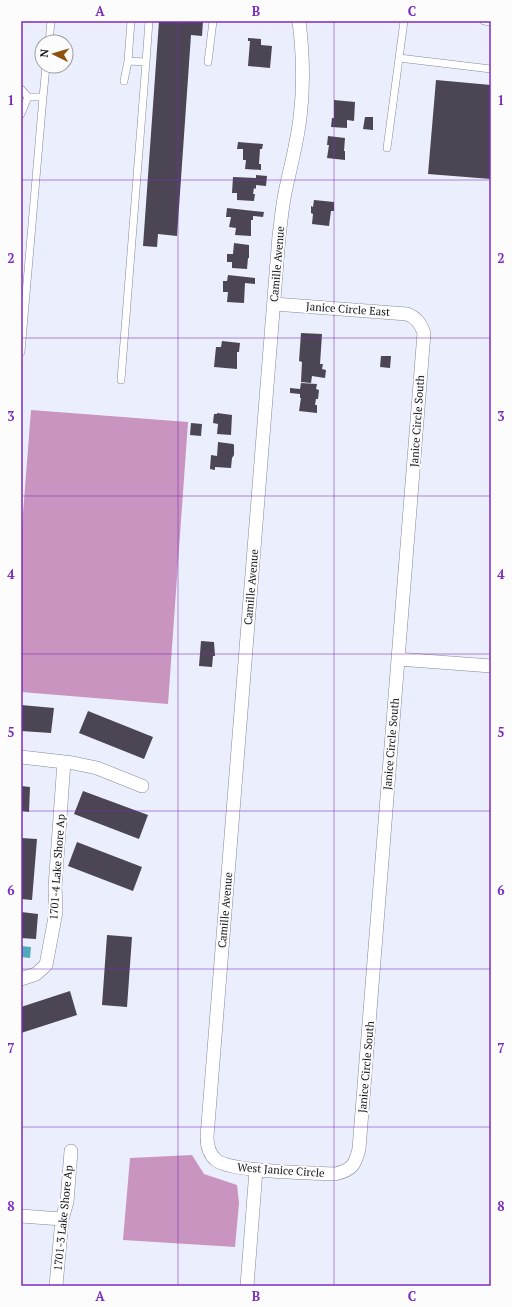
<svg xmlns="http://www.w3.org/2000/svg" width="512" height="1307" viewBox="0 0 512 1307" font-family="'PT Serif',serif">
	<rect width="100%" height="100%" fill="#eaeefd"/>
	<path fill="#ca94c0" d="M31 410 188 422 168 704 21 692V539Z
		M192 1155 204 1174 237 1185 239 1203 235 1247 123 1240 130 1158Z"/>
	<path fill="#51aabb" d="M21 946 31 947 30 958 21 957Z"/>
	<path fill="#4b4554" d="M159 21H203L202 36 191 35 177 236 158 234 157 247 143 246Z
		M248 38 261 39V45L272 46 270 68 248 66 250 41H248Z
		M436 80 491 85V179L428 174Z
		M334 100 355 102 354 121 347 120V128L331 127 332 118H334Z
		M365 117H373V130L363 129Z
		M328 136 345 138 344 151H345V160L327 158 329 145H327Z
		M238 142 263 144 262 149H260L259 164H261V170L245 169 246 160H243V149H237Z
		M256 175 267 176 266 186 256 185V189L254 188 253 194H255L254 201 237 200V193H232L233 177 256 178Z
		M314 200 334 202V211H331L329 226 312 224 313 214 311 213V206L313 207Z
		M227 208 264 212 263 217 253 216V220H251V236L235 235 236 228 229 227 231 217H226Z
		M234 243 249 245V258H248L247 269 232 268V262H227V254H233Z
		M228 275 255 278V284L245 283 244 303 227 302 228 292H223V281H227Z
		M301 333 322 334 320 364H323L322 369 326 370 325 378 312 376 311 383 301 382 302 362 299 361Z
		M222 341 240 343 239 352H237V369L214 367 216 347H221Z
		M381 356H391L390 368 380 367Z
		M301 383 317 384 316 389 319 390 318 399H316L315 405H317V413L299 411 301 398H300V394L290 393V388L300 389Z
		M217 413 232 415 231 435 217 434 218 424 213 423 214 414H217Z
		M191 423 202 424 201 436 190 435Z
		M218 442 233 444 234 445V455L232 458 231 468 215 467V470L210 469 211 455 217 456Z
		M201 641 214 642 215 656H213L212 667 199 666Z
		M21 705 54 708 51 733 21 731Z
		M88 711 153 737 144 759 79 733Z
		M21 786 30 787 29 812 21 811Z
		M83 791 148 815 139 839 74 814Z
		M21 838 37 839 32 900 21 899Z
		M77 842 142 867 133 891 68 866Z
		M21 912 38 914 36 939 21 938Z
		M107 935 132 937 127 1007 102 1005Z
		M70 991 77 1015 21 1033V1007Z"/>
	<g fill="none" stroke-linecap="round" stroke-linejoin="round">
		<g stroke="#84899b" stroke-width="8">
			<path id="lane" d="M484 21 491 22
				M49 42 51 21
				M399 58 491 69
				M128 61 131 21
				M208 62 213 21
				M124 81 128 61 146 62 149 21
				M21 89 28 97 21 114
				M28 97H43L46 66
				M387 148 404 21
				M21 352 43 97
				M121 380 146 62"/>
		</g>
		<g stroke="#84899b" stroke-width="14">
			<path id="street" d="M274 304 407 314C417 318 420 323 424 333L359 1149C355 1165 352 1170 335 1174 313 1173 230 1172 216 1160 209 1154 207 1146 207 1137L279 236C281 222 282 207 285 193 290 168 297 144 300 118 304 86 303 53 299 21
				M398 659 491 666
				M21 757 73 763 97 768 142 786
				M21 979 36 974 46 965 56 912 55 887 64 762
				M21 1216 62 1219
				M56 1286 62 1219 67 1202 71 1151
				M247 1286 256 1170"/>
		</g>
		<use href="#lane" stroke="#fff" stroke-width="7"/>
		<use href="#street" stroke="#fff" stroke-width="13"/>
	</g>
	<path fill="none" stroke="#7b2cbf" stroke-width="1" stroke-opacity="0.55" d="M178 21V1286M334 21V1286M21 180H491M21 338H491M21 496H491M21 654H491M21 811H491M21 969H491M21 1127H491"/>
	<g text-anchor="middle" dominant-baseline="central" stroke-width="4" stroke-linejoin="round" paint-order="stroke">
		<g font-size="11" fill="#111319" stroke="#fcfcfc">
			<text transform="translate(277 264) rotate(-85)">Camille Avenue</text>
			<text transform="translate(348 309) rotate(4)">Janice Circle East</text>
			<text transform="translate(417 421) rotate(-86)">Janice Circle South</text>
			<text transform="translate(251 587) rotate(-85)">Camille Avenue</text>
			<text transform="translate(391 744) rotate(-85)">Janice Circle South</text>
			<text transform="translate(57 867) rotate(-86)">1701-4 Lake Shore Ap</text>
			<text transform="translate(225 910) rotate(-85)">Camille Avenue</text>
			<text transform="translate(366 1067) rotate(-85)">Janice Circle South</text>
			<text transform="translate(281 1170) rotate(4)">West Janice Circle</text>
			<text transform="translate(63 1218) rotate(-84)">1701-3 Lake Shore Ap</text>
		</g>
	</g>
	<rect width="512" height="1307" fill="none" stroke="#fcfcfc" stroke-width="44"/>
	<g transform="translate(54 54) rotate(275)"><circle r="19" fill="#fcfcfc" stroke="#9e9fa1"/>
	<path d="M0-3L7 15L0 10L-7 15Z" fill="#8d530e"/>
	<text y="-6" font-size="11" font-weight="bold" text-anchor="middle" fill="#111319">N</text>
	</g>
	<rect x="22" y="22" width="468" height="1263" fill="none" stroke="#7b2cbf" stroke-width="1.5"/>
	<g font-size="13" text-anchor="middle" font-weight="bold" fill="#7b2cbf">
		<text x="100" y="16">A</text>
		<text x="256" y="16">B</text>
		<text x="412" y="16">C</text>
		<text x="11" y="105">1</text>
		<text x="501" y="105">1</text>
		<text x="11" y="263">2</text>
		<text x="501" y="263">2</text>
		<text x="11" y="421">3</text>
		<text x="501" y="421">3</text>
		<text x="11" y="579">4</text>
		<text x="501" y="579">4</text>
		<text x="11" y="737">5</text>
		<text x="501" y="737">5</text>
		<text x="11" y="895">6</text>
		<text x="501" y="895">6</text>
		<text x="11" y="1053">7</text>
		<text x="501" y="1053">7</text>
		<text x="11" y="1211">8</text>
		<text x="501" y="1211">8</text>
		<text x="100" y="1301">A</text>
		<text x="256" y="1301">B</text>
		<text x="412" y="1301">C</text>
	</g>
</svg>
